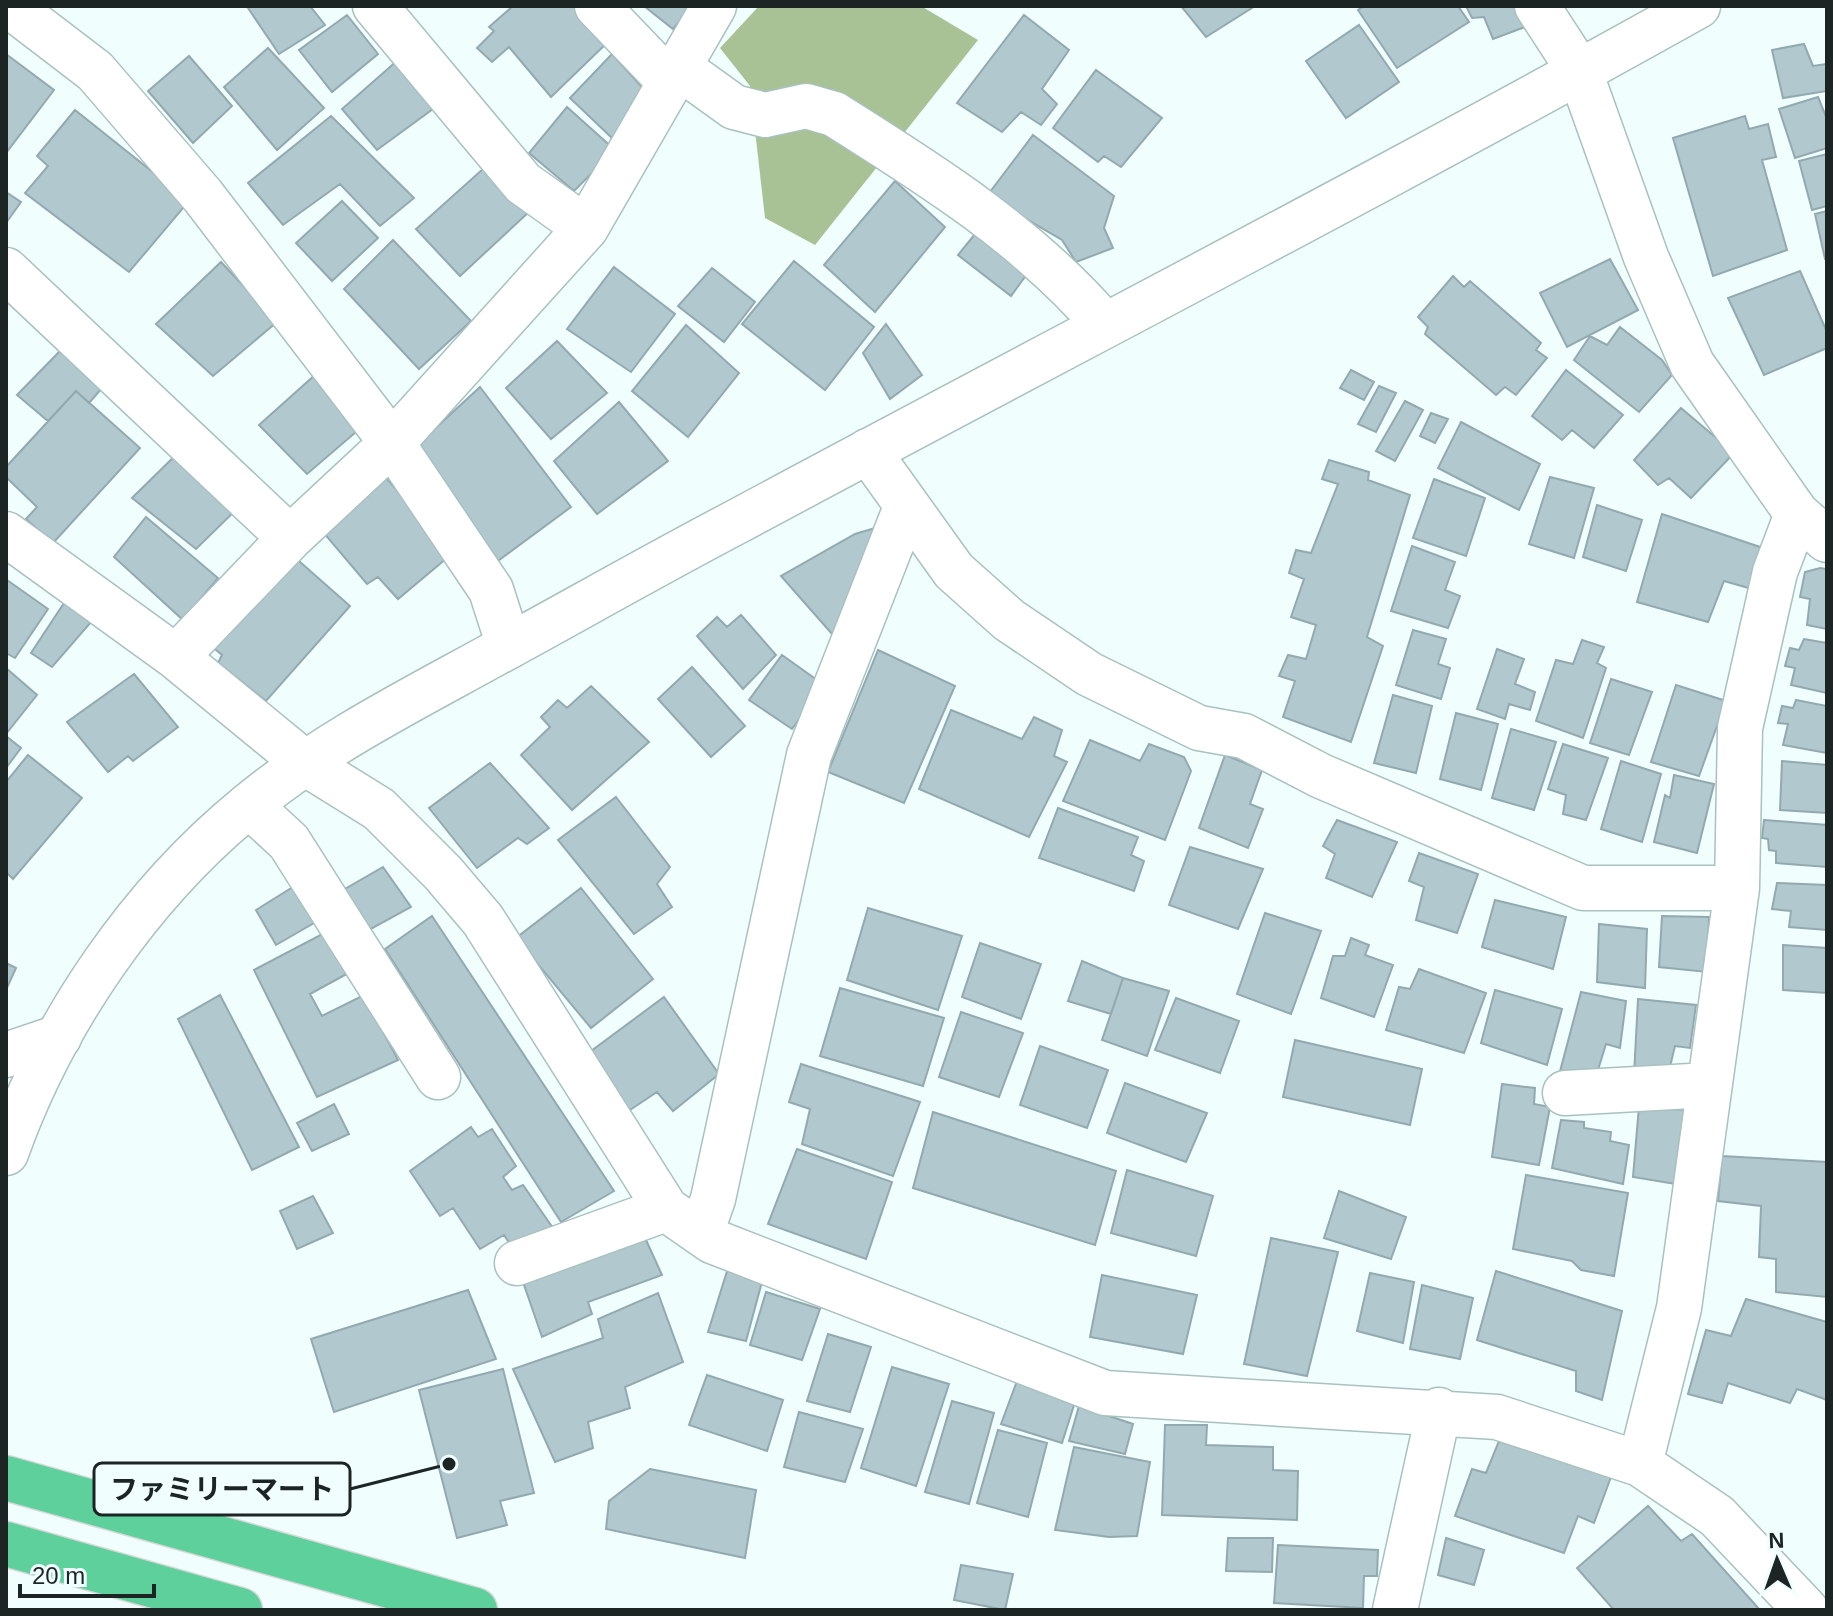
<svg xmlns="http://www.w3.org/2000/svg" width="1833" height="1616" viewBox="0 0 1833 1616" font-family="Helvetica,'Noto Sans JP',sans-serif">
	<rect width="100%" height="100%" fill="#f0fefd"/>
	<path fill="#a9c295" d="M759 6H921L978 40 815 245 765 218 750 86 720 48Z"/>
	<path fill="#b2c8cf" stroke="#93a9b0" stroke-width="2" d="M252 6H310L325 25 279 54 248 8Z
		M513 6H578L610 40 551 97 509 47 492 62 477 48 494 31 489 27Z
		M644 6H692L673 29Z
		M1181 6H1255L1206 37Z
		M1364 6H1458L1469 22 1397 68 1358 10Z
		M1466 6H1515L1525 27 1493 39 1484 17 1472 18Z
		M347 15 378 54 332 92 299 50Z
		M1024 15 1069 50 1042 89 1057 104 1041 125 1021 112 1002 132 957 103Z
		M1359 25 1399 82 1346 118 1306 61Z
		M1804 44 1813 66 1827 64V91L1783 98 1772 50Z
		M268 48 324 108 277 150 224 87Z
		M6 54 54 90 6 153Z
		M612 54 650 96 612 138 570 98Z
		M189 56 232 106 193 143 148 91Z
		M398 60 437 106 377 150 342 109Z
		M1096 70 1162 118 1121 167 1104 156 1098 162 1053 128Z
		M1818 97 1827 119V148L1795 158 1779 109Z
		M567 107 615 150 574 191 529 153Z
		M75 110 189 201 129 272 25 193 48 166 37 156Z
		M331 116 414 198 380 226 340 184 283 225 248 183Z
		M1745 116 1749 129 1768 124 1776 157 1762 160 1787 250 1713 276 1673 138Z
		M1033 135 1114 196 1104 228 1113 248 1076 262 1062 240 987 196Z
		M1827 154V206L1812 210 1799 161Z
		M484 168 530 211 460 276 416 229Z
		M895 181 945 227 875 312 824 265Z
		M6 192 21 202 6 223Z
		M342 201 378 238 332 281 296 243Z
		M1827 211V259H1825L1815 214Z
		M979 229 1030 270 1011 296 958 255Z
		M393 240 471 321 419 369 344 289Z
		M1610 259 1638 310 1567 347 1540 293Z
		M794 261 874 327 825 390 742 324Z
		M221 262 277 322 213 376 156 324Z
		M614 267 675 314 631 372 567 329Z
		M712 268 755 302 724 342 678 306Z
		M1800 271 1827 332V348L1764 375 1728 298Z
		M1453 276 1464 287 1470 281 1541 343 1536 350 1547 358 1516 395 1505 387 1496 395 1425 334 1428 327 1418 317Z
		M886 324 922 375 890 399 863 353Z
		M686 325 739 373 688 437 632 391Z
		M1620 327 1662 360 1672 375 1639 412 1574 360 1590 336 1607 345Z
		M557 341 607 393 551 439 506 388Z
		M60 351 102 388 89 403 76 391 48 421 17 395Z
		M1351 370 1374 382 1364 400 1340 388Z
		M1566 370 1623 415 1594 448 1572 430 1562 440 1532 416Z
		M315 375 363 426 307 474 259 425Z
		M1379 386 1396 393 1376 432 1358 424Z
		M480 387 571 507 491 566 413 449Z
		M76 391 140 448 53 543 26 519 37 507 6 477V467Z
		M1405 401 1423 410 1395 461 1376 451Z
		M619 402 668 461 597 514 554 461Z
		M1681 408 1734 453 1691 498 1669 478 1658 485 1634 460Z
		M1431 413 1448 419 1435 443 1420 436Z
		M1461 422 1540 464 1519 510 1438 468Z
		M184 447 243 503 196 549 132 498Z
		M1329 460 1369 472 1368 480 1410 495 1367 637 1383 646 1351 742 1283 717 1295 681 1279 676 1288 655 1306 659 1316 625 1291 617 1304 579 1289 573 1296 550 1311 553 1338 484 1322 479Z
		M379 470 453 553 398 599 378 577 367 584 318 526Z
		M1550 477 1594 488 1574 558 1529 544Z
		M1434 479 1485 498 1466 556 1413 538Z
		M1597 505 1642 520 1626 571 1583 557Z
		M1662 514 1763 548 1752 589 1724 581 1708 622 1637 602Z
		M146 517 218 578 183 620 114 557Z
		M875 528 833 635 781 576 855 534Z
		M1412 546 1455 562 1445 590 1460 596 1448 628 1391 611Z
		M291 554 350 606 266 701 218 663 222 655 210 645Z
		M1820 568 1827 569V629L1807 625 1810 599 1800 597 1805 572Z
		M7 580 48 609 15 658 6 653Z
		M66 600 92 621 52 667 31 653Z
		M741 615 776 655 743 689 697 636 717 617 727 627Z
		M1413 630 1446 639 1438 664 1450 668 1441 699 1396 685Z
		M1804 639 1827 643V693L1791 685 1795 668 1785 666 1790 648 1799 650Z
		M1582 640 1604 647 1597 663 1606 668 1583 738 1536 721 1556 660 1573 664Z
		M1497 649 1524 659 1515 684 1535 692 1530 710 1509 704 1505 719 1477 709Z
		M878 650 955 686 904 803 828 772Z
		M782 655 824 685 792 729 749 700Z
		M692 667 745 726 711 757 658 699Z
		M6 668 37 695 6 734Z
		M134 674 178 727 133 761 128 756 108 772 67 722Z
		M1611 679 1652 692 1629 755 1590 743Z
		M1676 685 1726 701 1699 776 1651 762Z
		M591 686 649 742 572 810 521 755 550 727 541 717 558 700 567 708Z
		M1393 695 1432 706 1416 773 1374 763Z
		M1796 700 1827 706V753L1783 745 1788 724 1778 723 1782 706 1793 708Z
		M951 710 1022 739 1034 717 1062 730 1054 756 1067 762 1029 837 919 789Z
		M1456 713 1498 724 1481 790 1440 779Z
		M1511 729 1556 742 1534 810 1492 798Z
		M6 736 21 748 6 768Z
		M1090 740 1140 761 1149 744 1184 757 1191 771 1165 840 1063 801Z
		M1563 744 1608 758 1586 820 1563 814 1566 795 1548 789Z
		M28 755 82 798 13 879 6 872V782Z
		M1225 755 1262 770 1250 804 1263 809 1248 848 1199 828Z
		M1621 761 1661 774 1642 842 1601 829Z
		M1782 761 1827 765V813L1780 810Z
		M490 763 549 828 527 844 518 838 477 868 429 808Z
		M1674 775 1714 784 1697 853 1654 842 1665 795 1670 798Z
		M616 797 670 867 657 884 672 907 634 934 558 840Z
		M1058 808 1138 837 1131 855 1144 861 1134 891 1039 858Z
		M1337 820 1397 842 1372 897 1326 878 1335 854 1323 846Z
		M1764 820 1827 825V867L1776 863V851L1769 850 1768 839 1762 838Z
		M1190 847 1263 869 1238 929 1169 905Z
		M1419 853 1478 874 1457 933 1416 920 1424 887 1409 881Z
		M383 867 411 907 369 930 343 890Z
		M1777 883 1827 885V930L1789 927 1791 911 1772 909Z
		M296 885 321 919 276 945 256 910Z
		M581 888 653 979 591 1028 516 938Z
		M1495 900 1566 917 1553 969 1482 947Z
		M868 908 962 936 938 1010 847 980Z
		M1265 913 1321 931 1291 1014 1237 994Z
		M432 916 614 1191 561 1222 385 949Z
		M1662 916 1709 917 1707 972 1659 967Z
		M1599 924 1647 929 1645 988 1597 982Z
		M328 931 352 971 310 994 322 1016 364 995 398 1060 317 1097 254 970Z
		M1351 938 1369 945 1365 955 1393 965 1374 1017 1321 998 1333 956H1345Z
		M980 943 1041 964 1021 1019 962 997Z
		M1783 945 1827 948V993L1783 990Z
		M1082 961 1123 978 1111 1014 1068 1001Z
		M6 963 16 968 6 990Z
		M1419 969 1486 993 1464 1053 1386 1030 1399 987 1410 989Z
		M1123 978 1169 991 1147 1056 1102 1040Z
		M840 988 944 1018 923 1086 820 1056Z
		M1495 990 1562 1009 1547 1065 1481 1043Z
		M1581 992 1626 1001 1620 1048 1606 1044 1594 1083 1558 1079Z
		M220 995 299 1147 252 1170 178 1019Z
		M664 997 719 1074 673 1111 657 1092 624 1114 583 1057Z
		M1176 998 1239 1021 1220 1073 1155 1050Z
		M1638 999 1696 1005 1690 1048 1675 1046 1667 1079 1634 1075Z
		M961 1012 1023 1033 999 1097 939 1077Z
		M1295 1040 1422 1069 1410 1125 1283 1097Z
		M1040 1046 1108 1070 1087 1128 1020 1105Z
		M801 1064 920 1102 893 1176 802 1144 810 1109 789 1102Z
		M1125 1083 1207 1113 1186 1162 1107 1133Z
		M1502 1084 1535 1088 1534 1104 1550 1107 1539 1165 1492 1157Z
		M334 1104 349 1134 312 1151 297 1123Z
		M1639 1106 1685 1110 1676 1184 1633 1177Z
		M933 1112 1116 1171 1095 1245 913 1188Z
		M1561 1120 1584 1122V1128L1611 1132 1610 1141 1629 1145 1623 1184 1552 1168Z
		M471 1127 478 1137 492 1129 516 1166 503 1177 512 1190 523 1185 555 1231 515 1252 504 1235 480 1249 453 1208 440 1216 410 1171Z
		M797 1149 892 1182 866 1259 768 1224Z
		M1722 1156 1827 1162V1297L1776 1292V1259L1759 1257 1761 1206 1718 1201Z
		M1127 1170 1213 1196 1196 1256 1111 1233Z
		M1526 1175 1628 1193 1614 1276 1581 1270 1572 1261 1513 1249Z
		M1339 1191 1406 1217 1391 1259 1324 1238Z
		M313 1196 333 1233 297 1249 280 1211Z
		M641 1229 662 1275 588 1302 592 1314 542 1337 522 1279Z
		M1271 1238 1338 1252 1307 1376 1244 1364Z
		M728 1268 763 1278 746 1341 708 1332Z
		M1496 1271 1622 1311 1602 1400 1576 1391V1371L1477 1340Z
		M1370 1273 1414 1282 1403 1343 1357 1331Z
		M1102 1275 1197 1295 1183 1354 1090 1337Z
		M1422 1285 1473 1298 1460 1359 1410 1349Z
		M468 1290 496 1359 334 1412 311 1339Z
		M766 1292 820 1309 802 1360 750 1345Z
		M658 1293 683 1362 625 1387 630 1408 588 1422 593 1448 555 1462 513 1369 603 1338 598 1319Z
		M1746 1299 1827 1322V1400L1797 1389 1790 1403 1728 1383 1722 1403 1688 1394 1706 1330 1731 1336Z
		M828 1334 871 1347 850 1412 807 1401Z
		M892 1367 949 1384 916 1486 861 1468Z
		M503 1369 534 1493 500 1501 507 1525 457 1538 419 1390Z
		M707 1375 783 1400 767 1451 689 1425Z
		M1017 1381 1074 1405 1062 1443 1001 1424Z
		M952 1401 994 1413 969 1504 925 1492Z
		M1079 1406 1133 1424 1125 1454 1069 1441Z
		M799 1412 863 1429 845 1482 784 1467Z
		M1165 1425H1207L1206 1445 1273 1447V1470L1298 1471 1297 1520 1162 1515Z
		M998 1430 1047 1443 1028 1517 977 1503Z
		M1499 1441 1611 1477 1594 1523 1578 1516 1564 1553 1455 1516 1472 1469 1486 1473Z
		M1074 1447 1150 1462 1137 1536 1109 1537 1055 1530Z
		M650 1469 756 1490 745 1558 606 1529 609 1501Z
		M1648 1506 1681 1541 1692 1534 1760 1610H1614L1577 1568Z
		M1228 1538H1273L1272 1572 1226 1571Z
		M1446 1538 1484 1550 1474 1585 1438 1575Z
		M1278 1545 1378 1550 1377 1576H1364L1363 1608 1274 1603Z
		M961 1565 1013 1574 1005 1610 954 1600Z"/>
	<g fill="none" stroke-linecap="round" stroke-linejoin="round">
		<g stroke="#a9c1bf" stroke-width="47">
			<path id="street" d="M10 6 95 71 203 196 392 443 491 590 509 646
				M375 6 523 183 586 228
				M597 6 669 81
				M1537 6 1580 72 1646 257 1692 364 1797 514 1827 540
				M677 66 734 107 765 115 806 106 834 114C933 176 1028 236 1105 325
				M6 270 290 538
				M868 451 954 571 1009 620 1089 674 1199 728 1244 736 1321 776 1583 888H1737
				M6 534 176 657 305 763 379 809 443 873 483 920 666 1209 712 1241 1105 1393 1497 1417 1640 1464 1717 1516 1806 1610
				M176 657 290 538 392 443 586 228 714 6
				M249 805 289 842 438 1077
				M6 1055 59 1037
				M1565 1093 1709 1085
				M701 1233 713 1199 809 755 906 507
				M517 1263 666 1209
				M1640 1464 1679 1308 1737 888 1740 728 1775 572 1797 514
				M1395 1610 1439 1410"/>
		</g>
		<g stroke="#a9c1bf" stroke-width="47">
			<path id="secondary" d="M6 1153C53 1021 140 894 249 805 322 745 407 702 489 657 572 612 654 565 738 521 1058 349 1381 183 1698 6"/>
		</g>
		<g stroke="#d6d8d8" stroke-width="47">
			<path id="highway" d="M6 1478 475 1610
				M6 1544 240 1610"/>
		</g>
		<use href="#street" stroke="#fff" stroke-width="44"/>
		<use href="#secondary" stroke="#fff" stroke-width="44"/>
		<use href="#highway" stroke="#5ed09b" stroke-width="44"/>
	</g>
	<path fill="none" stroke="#1c2524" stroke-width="3" d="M449 1464L350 1489"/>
	<circle fill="#1c2524" stroke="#f0fefd" stroke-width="3" cx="449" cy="1464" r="8"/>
	<rect fill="#f0fefd" stroke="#1c2524" stroke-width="3" x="94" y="1463" width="256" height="52" rx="8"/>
	<g font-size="28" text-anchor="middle" font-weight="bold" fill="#1c2524">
		<text x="222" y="1499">ファミリーマート</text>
	</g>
	<rect width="1833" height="1616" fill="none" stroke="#1c2524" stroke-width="16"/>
	<g transform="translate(1777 1560) rotate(358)" stroke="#f0fefd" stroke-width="6" paint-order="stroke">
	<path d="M0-6L14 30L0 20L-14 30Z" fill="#1c2524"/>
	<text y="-12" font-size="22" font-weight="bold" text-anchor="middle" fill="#1c2524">N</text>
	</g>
	<path d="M20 1584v12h134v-12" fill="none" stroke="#1c2524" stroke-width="4"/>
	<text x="32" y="1584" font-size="24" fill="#1c2524" stroke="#f0fefd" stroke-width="6" paint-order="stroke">20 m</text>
</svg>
